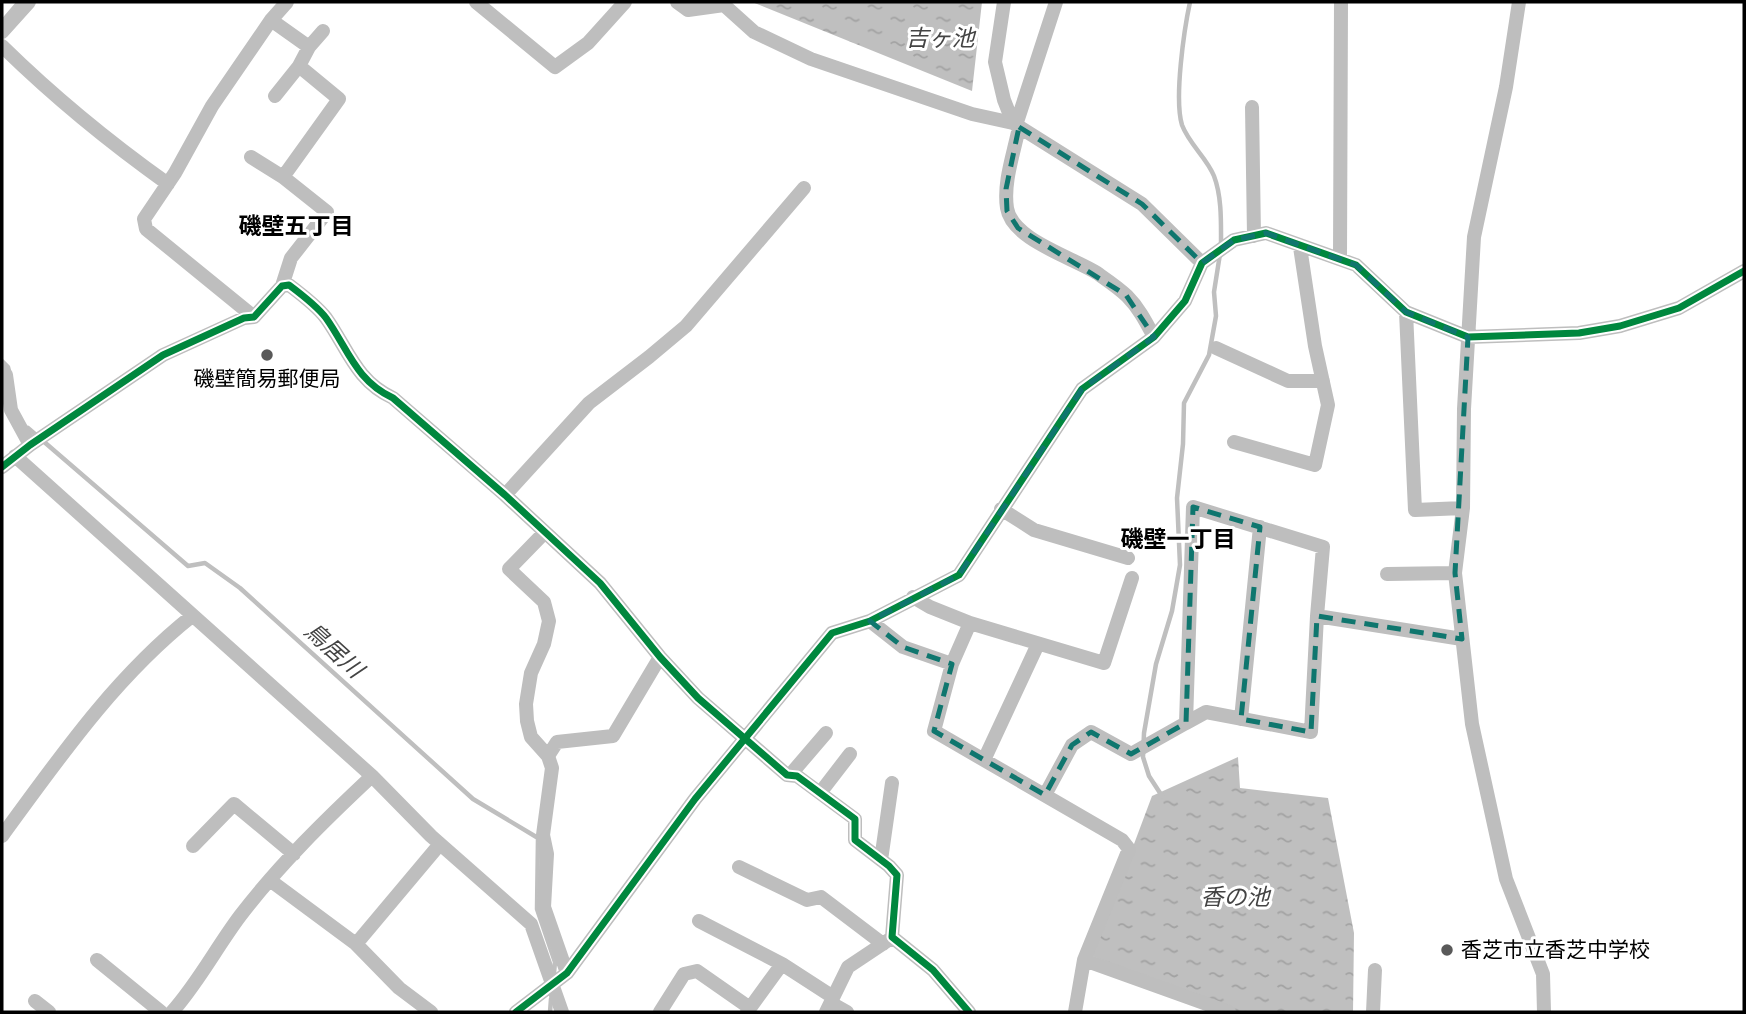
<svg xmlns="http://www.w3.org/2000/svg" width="1746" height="1014" viewBox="0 0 1746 1014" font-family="'Fira Sans Condensed','Noto Sans JP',sans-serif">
	<defs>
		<pattern id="water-ripples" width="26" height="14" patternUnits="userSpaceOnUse" patternTransform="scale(1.75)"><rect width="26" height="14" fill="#bfbfbf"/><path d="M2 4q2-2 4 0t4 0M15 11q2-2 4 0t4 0" fill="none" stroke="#a2a2a2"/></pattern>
	</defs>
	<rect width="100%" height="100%" fill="#fff"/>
	<path fill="url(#water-ripples)" d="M752 2H982L972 91Z
		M1238 757 1240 788 1328 798 1354 933 1353 1012H1234L1092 956 1152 796Z"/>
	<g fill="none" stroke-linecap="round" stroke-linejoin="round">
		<path stroke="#bfbfbf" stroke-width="4.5" d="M1190 2C1184 30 1174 99 1182 125 1189 144 1207 158 1214 176 1222 197 1221 223 1221 246
			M2 22 19 2
			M2 361 8 367 9 371
			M28 428 188 566 205 563 240 588 473 799 538 838 537 909 555 962 554 973
			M1162 796 1149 776 1143 757 1144 733 1156 664 1172 611 1180 565 1177 498 1183 444 1184 403 1209 355 1216 316 1214 292 1220 254
			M550 1012 551 999"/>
		<path stroke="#bebebe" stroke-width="14" d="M476 2 555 67 588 43 625 2
			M677 2 688 10 724 5 754 32 811 59 972 114 1013 123
			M1004 2 995 62 1004 100 1013 123 1142 204 1202 263
			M1519 2 1506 87 1474 237 1464 409 1463 508 1455 573 1472 724 1506 879 1543 974 1544 1012
			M271 20 309 47 299 66 339 99 283 177 327 212 291 258 282 286
			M2 32 29 2
			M2 46C54 97 109 142 168 184
			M309 47 323 31
			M275 96 299 66
			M1252 107 1254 236
			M1016 125 1056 2
			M1019 127C1014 153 1003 182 1007 208 1012 240 1072 257 1097 273 1107 280 1119 288 1127 296 1139 308 1146 322 1154 337
			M251 157 283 177
			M1340 259 1341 2
			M1406 312 1415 510 1463 508
			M254 317 146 229 144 219 175 173 212 106 271 20 287 2
			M1216 348 1288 381H1323
			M2 371 6 375 11 410 30 445
			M1234 442 1315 465 1328 405 1315 346 1300 247
			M15 456 372 776 431 836 531 924 562 1012
			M2 467 30 445 163 355 244 318 254 317 282 286 289 285C301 294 317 306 326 318 348 349 356 381 393 398L505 495 600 583 660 657 698 698 787 775 797 776 855 819V840L889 866 897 875 892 937 933 970 969 1012
			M505 495 589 403 649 357 686 326 804 188
			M1001 509 1034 530 1128 558
			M545 532 509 569 544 602 549 621 544 644 531 673 526 704 527 721 531 737 548 756 552 768 543 835 547 854 544 907 567 973
			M1387 574 1455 573
			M913 597 930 607 970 623 952 664 934 731 1122 840 1129 849 1084 960 1075 1012
			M1317 616 1311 732 1206 712 1186 723 1193 507 1323 547 1317 616 1462 639
			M870 621 903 647 952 664
			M970 623 1104 663 1132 578
			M1241 719 1260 527
			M548 756 557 742 613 736 660 657
			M984 760 1038 644
			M790 775 826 733
			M820 793 850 754
			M1045 795 1072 745 1091 732 1131 754 1186 723
			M2 836C59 758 115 677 192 616
			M193 846 234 804 294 854
			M881 860 892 783
			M739 867 807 900 821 897 883 944
			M271 881 356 944 399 988 431 1012
			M699 921 782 964 833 997
			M356 944 440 844
			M97 960 161 1012
			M1084 960 1229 1012
			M35 1001 49 1012
			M831 1003 847 1012
			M172 1012C198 983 216 948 240 916 279 865 325 820 372 776
			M516 1012 567 973 695 799 832 633 870 621 959 575 1082 389 1154 337 1185 301 1202 263 1234 240 1266 233 1356 265 1406 312 1468 337 1579 333 1620 326 1679 308 1744 271
			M660 1012 684 974 697 971 750 1008
			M747 1012 782 964
			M826 1012 848 967 890 939
			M1373 1012 1375 970"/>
		<g stroke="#fff" stroke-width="11">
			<path id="cycleway" d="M2 467 30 445 163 355 244 318 254 317 282 286 289 285C301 294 317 306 326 318 348 349 356 381 393 398L505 495 600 583 660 657 698 698 787 775 797 776 855 819V840L889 866 897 875 892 937 933 970 969 1012
				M516 1012 567 973 695 799 832 633 870 621 959 575 1082 389 1154 337 1185 301 1202 263 1234 240 1266 233 1356 265 1406 312 1468 337 1579 333 1620 326 1679 308 1744 271"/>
		</g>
		<use href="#cycleway" stroke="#00873e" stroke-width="7"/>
	</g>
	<path fill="none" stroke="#0f766e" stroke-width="5" stroke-dasharray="14 9" stroke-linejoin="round" d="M1019 127 1142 204 1202 263 1234 240 1266 233 1356 265 1406 312 1468 337 1455 573 1462 639 1317 616 1311 732 1241 719 1260 527 1193 507 1186 723 1131 754 1091 732 1072 745 1045 795 934 731 952 664 903 647 870 621 959 575 1082 389 1154 337 1126 295 1018 228 1007 211 1006 189Z"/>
	<g fill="#595959" stroke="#fff" stroke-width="2.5">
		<circle cx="267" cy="355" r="7"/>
		<circle cx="1447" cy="950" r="7"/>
	</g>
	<g text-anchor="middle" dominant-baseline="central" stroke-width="6" stroke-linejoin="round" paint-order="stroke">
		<g font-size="21" fill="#000" stroke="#fff">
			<text x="267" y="379">磯壁簡易郵便局</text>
			<text x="1461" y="950" text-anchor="start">香芝市立香芝中学校</text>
		</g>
		<g font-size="23" font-style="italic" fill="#444" stroke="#fff">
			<text x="940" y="38">吉ヶ池</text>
			<text transform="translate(334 650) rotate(42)">鳥居川</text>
			<text x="1235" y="897">香の池</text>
		</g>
		<g font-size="23" font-weight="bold" fill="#000" stroke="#fff">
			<text x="296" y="226">磯壁五丁目</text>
			<text x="1178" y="539">磯壁一丁目</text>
		</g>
	</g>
	<rect width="1746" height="1014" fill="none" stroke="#000000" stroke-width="7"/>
</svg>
